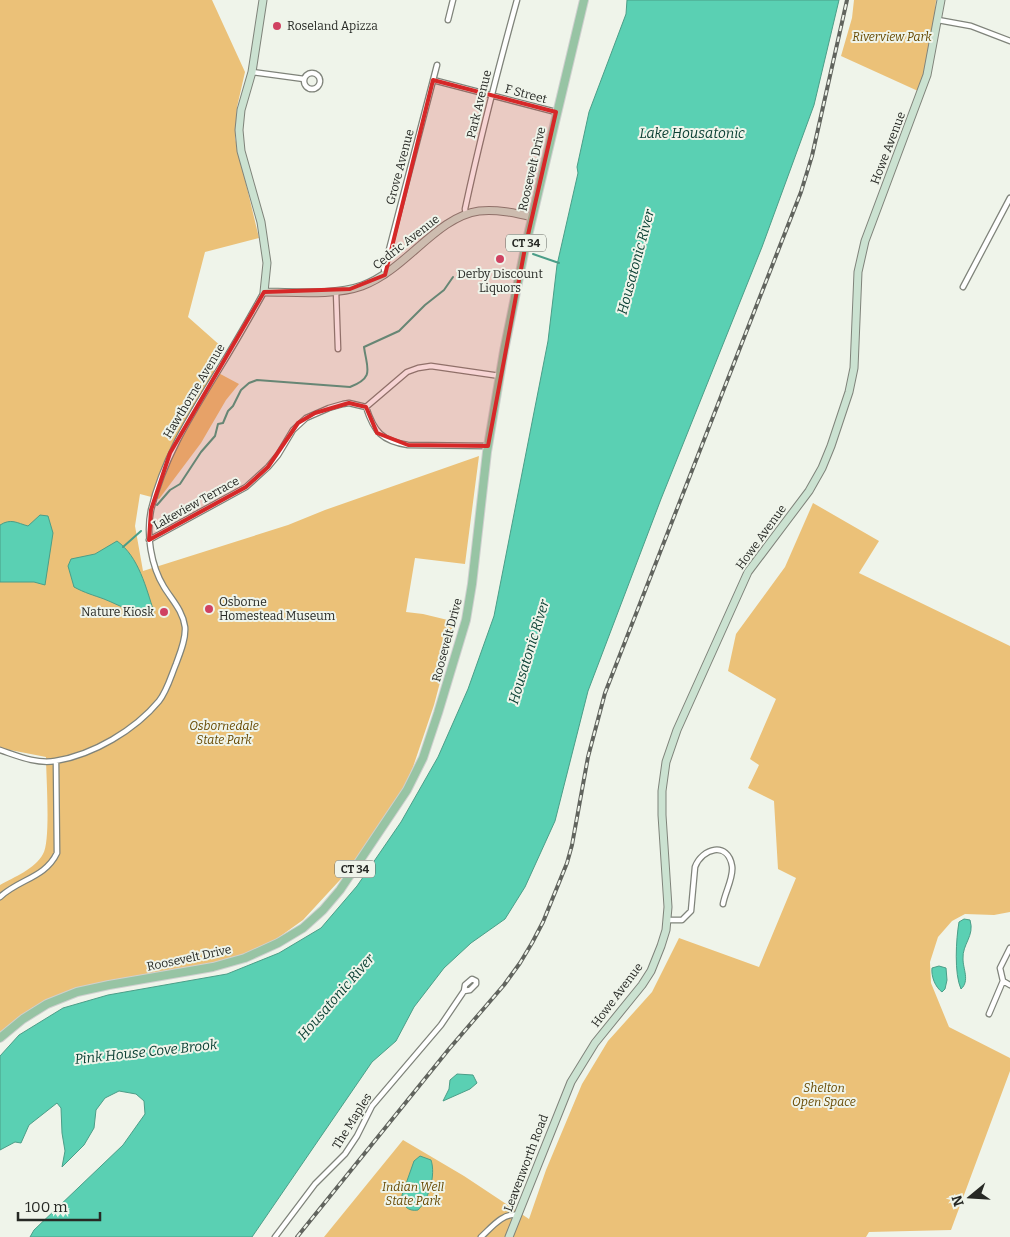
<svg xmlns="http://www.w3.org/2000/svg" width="1010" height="1237" viewBox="0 0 1010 1237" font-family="Bitter,serif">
	<rect width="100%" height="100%" fill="#eff4ea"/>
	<path fill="#ebc178" d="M0 0H212L245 72 237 107 235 138 259 238 205 252 188 317 223 348 211 369 239 384 226 400 201 443 159 499 140 494 135 526 143 571 288 525 325 510 479 456 465 564 415 558 406 612 423 614 456 622 434 705 413 767 404 787 351 868 303 920 268 945 238 958 52 999 32 1008 0 1035V885C14 877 35 869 43 854 51 841 46 775 46 757L0 748Z
		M854 0H936C934 30 928 62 918 91L841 56 852 18Z
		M813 503 879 541 859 573 1010 646V912L994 915 965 914 952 921 938 937 930 962 931 983 949 1027 1010 1058V1071L951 1230 869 1232 866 1237H324L403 1140 464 1176 529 1219 546 1170 582 1084 608 1041 652 992 679 938 759 967 796 878 778 869 774 801 748 788 759 765 750 759 776 699 728 671 736 634 785 567Z"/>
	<path fill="#5ad0b3" stroke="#4b9e88" d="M627 0H839L814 105 762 247 661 499 588 691 555 821 525 887 505 919 471 943 444 968 414 1007 396 1041 372 1062 252 1237H30L34 1230 123 1145 145 1114 144 1101 136 1094 119 1091 105 1098 96 1110 94 1128 84 1145 62 1167 65 1151 62 1133 61 1108 57 1103 29 1125 21 1143 15 1142 0 1150V1056L19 1035 63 1008 108 995 227 974 279 953 321 928 357 886 401 822 438 757 468 689 494 616 548 341 557 265 578 173 577 167 589 112 626 14Z
		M40 515 48 516 53 533 45 585 34 582H0V525C11 518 17 523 28 526Z
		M117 541C139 557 146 588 154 612 131 614 124 607 104 599 93 595 85 593 74 587L68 566 71 559 95 554Z
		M964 919 970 920C975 936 962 944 963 959 963 969 970 981 961 989 954 974 956 939 959 922Z
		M939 966 946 968 947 980 945 989 942 992C935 987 931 976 932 968Z
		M457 1074 473 1075 477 1083 470 1089 443 1101 449 1089 450 1080Z
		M420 1156 431 1160C436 1175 429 1199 418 1210 408 1212 401 1205 402 1195L414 1161Z"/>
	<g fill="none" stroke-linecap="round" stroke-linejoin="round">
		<path stroke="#4b9e88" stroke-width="2" d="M533 254 559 263
			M157 505 170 490 180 484 201 452 215 436 218 424 223 423 228 411 233 406 241 390 249 383 257 380 350 387C375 377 367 369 364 347L399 331 425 305 444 290 453 277
			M123 547 141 531"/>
		<g stroke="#7f837a" stroke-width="7">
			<path id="street" d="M448 20 453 0
				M938 20 971 26 1010 41
				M252 72 304 79
				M304 81a8 8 0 1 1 16 0a8 8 0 1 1-16 0Z
				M433 80 556 112
				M466 214 465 209C480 139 498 69 517 0
				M385 275 384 269 437 65
				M963 287 1010 198
				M336 291 338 349
				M366 407C374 432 382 441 408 445L488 446
				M149 540 246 487 268 467 278 455 293 430 306 418 329 408 343 404 349 403 366 407 407 372 418 368 431 366 500 376
				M0 750C18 756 36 764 55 761 93 755 135 730 159 701 167 691 171 676 176 664 180 653 186 639 185 627 183 611 172 600 164 587 151 566 146 534 151 510 163 459 191 415 218 371 234 345 249 319 264 292
				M0 897C19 879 45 878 57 853L56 761
				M668 920H682L691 911 695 867C702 848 728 841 732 866 734 877 725 892 723 904
				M1010 948 1000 968 1003 981 1010 985
				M989 1014 1003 981
				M275 1237 315 1184 345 1154 357 1136 372 1106 441 1025 464 991 465 985 472 979 476 981V984L470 990 464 991
				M481 1237C491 1228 503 1212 518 1215"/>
		</g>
		<g stroke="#7f837a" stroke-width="9">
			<path id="secondary" d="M263 0 252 72 241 110 239 130 241 151 261 222 267 263 264 292C294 292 334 296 362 286 406 270 436 217 479 211 497 209 515 213 532 217
				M509 1237 571 1082 595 1043 642 985 651 971 661 946 666 930 668 907 662 815V791L666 762 677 730 748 572 809 491 822 468 831 446 849 392 854 368 858 272 865 241 927 75 941 0"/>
		</g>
		<g stroke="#cfd0cf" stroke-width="10">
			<path id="primary" d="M0 1038 23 1019 47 1004 77 992 109 985 213 967 245 958 278 943 303 928 323 910 340 890 407 790 423 758 438 713 466 620 472 584 487 452 504 351 525 248 584 0"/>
		</g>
		<use href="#street" stroke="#fff" stroke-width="4.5"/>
		<use href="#secondary" stroke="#cbe2d1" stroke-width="7"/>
		<use href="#primary" stroke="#97c4a4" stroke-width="8"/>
		<g stroke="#61645e" stroke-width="4">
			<path id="rail" d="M297 1237 449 1049 504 985 520 963 532 943 543 922 567 863 572 845 588 757 605 693 801 192 812 156 847 0"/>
		</g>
		<use href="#rail" stroke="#eff4ea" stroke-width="2" stroke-dasharray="5.5" stroke-linecap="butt"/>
	</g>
	<path fill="#d62828" fill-opacity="0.2" stroke="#d62828" stroke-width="4" stroke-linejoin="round" d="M433 80 556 112 525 248 488 446 408 445 377 433 366 407 349 403 315 413 298 423 268 467 246 487 149 540 151 510 170 453 264 292 350 289 385 275Z"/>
	<g fill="#d04161" stroke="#eff4ea" stroke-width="2">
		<circle cx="277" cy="26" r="5"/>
		<circle cx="500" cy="259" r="5"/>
		<circle cx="209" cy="609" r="5"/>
		<circle cx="164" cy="612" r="5"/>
	</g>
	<g text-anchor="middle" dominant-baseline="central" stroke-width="4" stroke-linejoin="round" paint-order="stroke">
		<g fill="#eff4ea" stroke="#636660" stroke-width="1">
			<rect x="506" y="234.5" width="40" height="17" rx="4"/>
			<rect x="335" y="860.5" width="40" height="17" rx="4"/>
		</g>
		<g font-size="11" font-weight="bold" fill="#272925">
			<text x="526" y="243">CT 34</text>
			<text x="355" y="869">CT 34</text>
		</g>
		<g font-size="12" fill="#272925" stroke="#eff4ea" text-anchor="start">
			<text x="287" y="26">Roseland Apizza</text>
			<text x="500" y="274" text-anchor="middle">Derby Discount<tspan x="500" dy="14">Liquors</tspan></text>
			<text x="219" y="602">Osborne<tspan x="219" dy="14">Homestead Museum</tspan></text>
			<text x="154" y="612" text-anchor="end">Nature Kiosk</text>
		</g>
		<g font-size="12" font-style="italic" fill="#664801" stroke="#eff4ea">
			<text x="892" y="37">Riverview Park</text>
			<text x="224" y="726">Osbornedale<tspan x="224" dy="14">State Park</tspan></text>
			<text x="824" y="1088">Shelton<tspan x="824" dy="14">Open Space</tspan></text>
			<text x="413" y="1187">Indian Well<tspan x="413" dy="14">State Park</tspan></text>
		</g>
		<g font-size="12" fill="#272925" stroke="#eff4ea">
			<text transform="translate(526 94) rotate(15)">F Street</text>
			<text transform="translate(479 104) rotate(-76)">Park Avenue</text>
			<text transform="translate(888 148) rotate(-69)">Howe Avenue</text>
			<text transform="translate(400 167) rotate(-75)">Grove Avenue</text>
			<text transform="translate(532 169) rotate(-77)">Roosevelt Drive</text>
			<text transform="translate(406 242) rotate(-38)">Cedric Avenue</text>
			<text transform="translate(194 391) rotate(-59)">Hawthorne Avenue</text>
			<text transform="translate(196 503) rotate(-29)">Lakeview Terrace</text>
			<text transform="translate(761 537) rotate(-54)">Howe Avenue</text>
			<text transform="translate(447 640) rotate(-75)">Roosevelt Drive</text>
			<text transform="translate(189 958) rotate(-12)">Roosevelt Drive</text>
			<text transform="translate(617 995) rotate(-53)">Howe Avenue</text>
			<text transform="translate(352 1121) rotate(-58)">The Maples</text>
			<text transform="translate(526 1163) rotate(-69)">Leavenworth Road</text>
		</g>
		<g font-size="14" font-style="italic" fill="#0c4135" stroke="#eff4ea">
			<text x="692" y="133">Lake Housatonic</text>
			<text transform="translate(636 262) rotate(-75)">Housatonic River</text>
			<text transform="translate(529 652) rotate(-73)">Housatonic River</text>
			<text transform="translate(336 997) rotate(-49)">Housatonic River</text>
			<text transform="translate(146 1052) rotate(-6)">Pink House Cove Brook</text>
		</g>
	</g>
	<g transform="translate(970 1197) rotate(252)" stroke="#eff4ea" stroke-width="4" paint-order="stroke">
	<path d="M0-4L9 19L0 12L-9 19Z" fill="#272925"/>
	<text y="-8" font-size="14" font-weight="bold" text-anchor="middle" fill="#272925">N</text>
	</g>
	<path d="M18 1212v8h82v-8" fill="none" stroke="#272925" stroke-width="2.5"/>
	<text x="25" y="1212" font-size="15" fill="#272925" stroke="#eff4ea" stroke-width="4" paint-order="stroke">100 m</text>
</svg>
